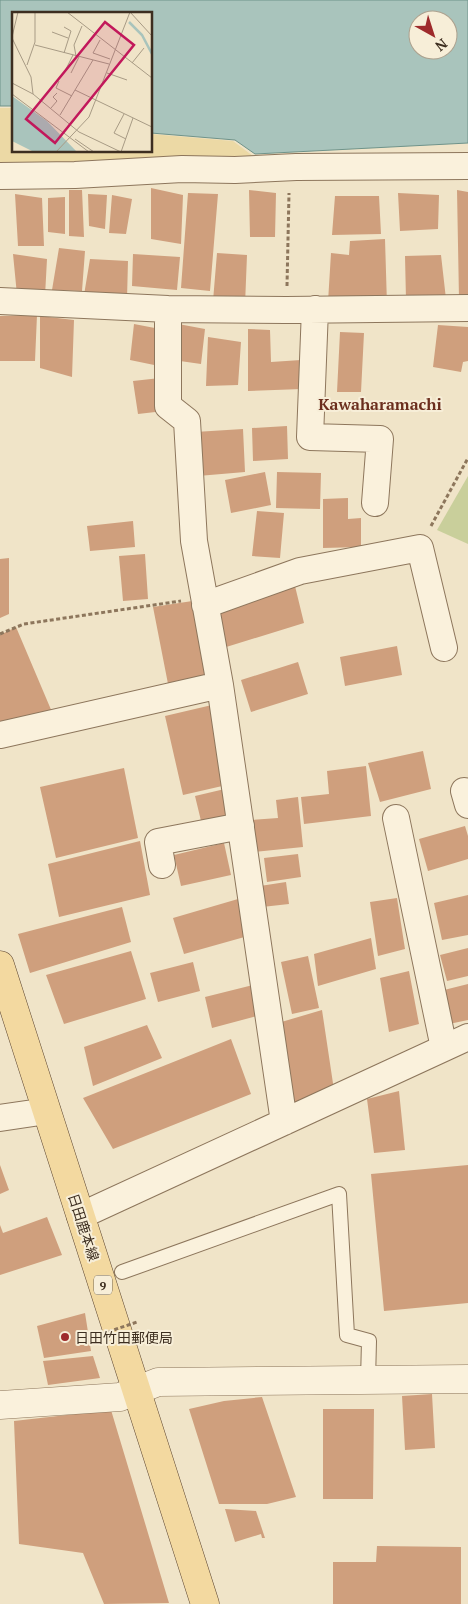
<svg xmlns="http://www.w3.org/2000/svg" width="468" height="1604" viewBox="0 0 468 1604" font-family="'PT Serif','Noto Sans JP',serif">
	<rect width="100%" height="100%" fill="#f0e4c8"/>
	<path fill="#c9cf9b" d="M468 476V544L437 530Z"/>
	<path fill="#ecd9a5" d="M0 108H14V151H151V134L233 141 253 156 249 161 0 166Z"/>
	<path fill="#a9c4bc" stroke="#6f938a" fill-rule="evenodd" d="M0 0H468V143L255 154 235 140 151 133V14H14V106H0ZM418 20H448V50H418Z"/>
	<path fill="#cf9f7d" d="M151 188 183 195 181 244 151 239Z
		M69 190H82L84 237 69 236Z
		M249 190 276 193 275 237H250Z
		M457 190 468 192V299H459Z
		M188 193 218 194 210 291 181 288Z
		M398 193 439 195 438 229 400 231Z
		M15 194 42 198 44 246H18Z
		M88 194 107 195 105 229 89 226Z
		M112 195 132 199 126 234 109 233Z
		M335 196H379L381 234 332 235Z
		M65 197V234L48 232V198Z
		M385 239 387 305 328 302 331 253 349 255 350 241Z
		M59 248 85 251 82 291 52 290Z
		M217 253 247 255 245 305 213 301Z
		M13 254 47 259 45 296 17 295Z
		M133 254 180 257 177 290 132 286Z
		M441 255 446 299 406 300 405 256Z
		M90 259 128 261 127 299 84 295Z
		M37 315 35 361H0V316Z
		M40 316 74 320 72 377 40 368Z
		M173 323 205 329 201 364 173 360Z
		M134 324 160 329 159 366 130 360Z
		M438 325 468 327V361L463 362 461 372 433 367Z
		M248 329 270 330 271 362 301 360 302 389 248 391Z
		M340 332 364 333 361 392H337Z
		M208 337 241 342 238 385 206 386Z
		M160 378 164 411 138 414 133 381Z
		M287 426 288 459 253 461 252 428Z
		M243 429 245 472 198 476 195 432Z
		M265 472 271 505 231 513 225 480Z
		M277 472 321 473 320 509 276 508Z
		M348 498V519L361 518V547L323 548V499Z
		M257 511 284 513 280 558 252 556Z
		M133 521 135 547 90 551 87 526Z
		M145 554 148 599 123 601 119 556Z
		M9 558V614L0 618V559Z
		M294 582 304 623 223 648 211 609Z
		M199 600 214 680 169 689 153 607Z
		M16 627 52 712 0 726V635Z
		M397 646 402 675 345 686 340 657Z
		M298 662 308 694 251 712 241 680Z
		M212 705 231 784 183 795 165 716Z
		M423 751 431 789 380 802 368 763Z
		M366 766 371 816 304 824 301 797 329 794 327 771Z
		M124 768 138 838 56 858 40 787Z
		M229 788 236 816 202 825 195 796Z
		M298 797 303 847 254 852 251 820 278 818 276 800Z
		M465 826 468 836V859L428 871 419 839Z
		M140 841 150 895 59 917 48 864Z
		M224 843 231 875 181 886 174 855Z
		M298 854 301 877 267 882 264 858Z
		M286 882 289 904 262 907 260 886Z
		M468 895V935L442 940 434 903Z
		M397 898 405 949 378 956 370 902Z
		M238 899 248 936 184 954 173 918Z
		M122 907 131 942 30 973 18 934Z
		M371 938 376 969 318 986 314 954Z
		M468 948V976L447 981 440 955Z
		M131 951 146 999 64 1024 46 975Z
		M308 956 319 1008 292 1014 281 962Z
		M193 962 200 991 158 1002 150 973Z
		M409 971 419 1024 389 1032 380 978Z
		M257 984 264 1014 212 1028 205 997Z
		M468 984V1020L449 1024 444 990Z
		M322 1010 334 1090 290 1110 278 1023Z
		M147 1025 162 1058 93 1086 84 1047Z
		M231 1039 251 1094 113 1149 83 1098Z
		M399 1091 405 1150 374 1153 367 1099Z
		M0 1165 9 1190 0 1194Z
		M468 1165V1303L384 1311 371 1174Z
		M47 1217 62 1255 0 1275V1225L3 1233Z
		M85 1313 91 1351 44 1358 37 1326Z
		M93 1356 100 1378 48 1385 43 1361Z
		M432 1394 435 1448 405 1450 402 1396Z
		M262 1397 296 1497 267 1504H219L189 1409 224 1401Z
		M323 1409H374L373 1499H323Z
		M111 1410 169 1603 104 1604 83 1553 19 1544 14 1421Z
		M225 1509 256 1511 265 1538H262L261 1534 235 1542Z
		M377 1546 461 1547V1604H333V1562H376Z"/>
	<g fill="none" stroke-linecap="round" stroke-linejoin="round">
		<g stroke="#8d765c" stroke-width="16">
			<path id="service" d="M122 1272 339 1194 347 1335 369 1341 368 1380"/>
		</g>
		<g stroke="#8d765c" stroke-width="28">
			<path id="minor" d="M0 176 75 175 182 169 235 170 296 167 468 166
				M0 301 168 309 286 310 468 308
				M168 309V406L187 421 194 541 220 685 284 1122
				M315 309 310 437 380 439 375 503
				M205 605 300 571 420 548 444 648
				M0 735 220 685
				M464 791 468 805
				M396 818 444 1048
				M162 865 158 842 241 826
				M0 1118 47 1111
				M80 1216 468 1037"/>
		</g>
		<g stroke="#8d765c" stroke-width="29">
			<path id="tertiary" d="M0 1405 120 1397 158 1382 468 1379"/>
		</g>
		<g stroke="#5b4430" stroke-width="29">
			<path id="primary" d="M0 965 205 1604"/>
		</g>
		<path stroke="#8d765c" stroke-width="3" stroke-dasharray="4 2.5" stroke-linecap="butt" d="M287 286 289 193
			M431 526 468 458
			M0 634 24 624 181 601"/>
		<use href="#service" stroke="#faf1dc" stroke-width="14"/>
		<use href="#minor" stroke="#faf1dc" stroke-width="26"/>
		<use href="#tertiary" stroke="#faf1dc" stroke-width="28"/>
		<use href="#primary" stroke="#f3d9a0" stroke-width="28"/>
		<path stroke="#8d765c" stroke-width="3" stroke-dasharray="4 2.5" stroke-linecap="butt" d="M102 1334 137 1322"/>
	</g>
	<circle fill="#9e2a2b" stroke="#f7eed8" stroke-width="2" cx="65" cy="1337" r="5"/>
	<g text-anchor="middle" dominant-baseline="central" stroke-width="4" stroke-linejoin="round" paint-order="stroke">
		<rect fill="#f7eed8" stroke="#756857" stroke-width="1" x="94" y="1275.5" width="18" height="19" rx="4"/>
		<g font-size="12" font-weight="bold" fill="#3d2e20">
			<text x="103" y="1285">9</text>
		</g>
		<g font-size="14" fill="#3d2e20" stroke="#f7eed8">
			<text transform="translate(84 1227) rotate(72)">日田鹿本線</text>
		</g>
		<g font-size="14" fill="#3d2e20" stroke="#f7eed8" text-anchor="start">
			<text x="75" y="1337">日田竹田郵便局</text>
		</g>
		<g font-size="16" font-weight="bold" fill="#6b2e1e" stroke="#f7eed8">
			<text x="380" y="404">Kawaharamachi</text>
		</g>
	</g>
	<g transform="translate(12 12)">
		<rect width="140" height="140" fill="#f0e4c8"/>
		<path d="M0 84 35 109 65 140H22L0 129Z" fill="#a9c4bc"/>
		<path fill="none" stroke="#a9c4bc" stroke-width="2.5" d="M117 10 130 23 140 42"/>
		<path fill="none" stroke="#a89b85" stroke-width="1" d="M55 0 140 66M118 0 140 24M52 15 59 19 52 41M40 20 56 26M0 25 6 0M0 26 19 65 21 82M88 28 81 41 98 47M23 33 97 52M64 44 62 33 70 14M120 51 132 36M15 53 23 30V0M53 59 61 43M59 61 67 45M95 61 115 68M47 69 44 76 60 84M0 71 21 82 67 120 109 140M63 78 140 115M0 82 77 140M39 96 45 89 41 85 45 81M112 102 102 121 114 127M48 103 81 48M63 127 82 140M44 140 77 105 118 0M109 140 121 106"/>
		<path fill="#c2185b" fill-opacity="0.15" stroke="#c2185b" stroke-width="2.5" d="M93 10 122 33 43 131 14 107Z"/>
		<rect width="140" height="140" fill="none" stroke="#3d2e20" stroke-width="2.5"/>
	</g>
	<g transform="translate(433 35) rotate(141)"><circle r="24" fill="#f7eed8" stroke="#ada18e"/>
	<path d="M0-4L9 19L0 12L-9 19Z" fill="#9e2a2b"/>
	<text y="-8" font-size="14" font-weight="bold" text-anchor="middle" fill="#3d2e20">N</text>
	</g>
</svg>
